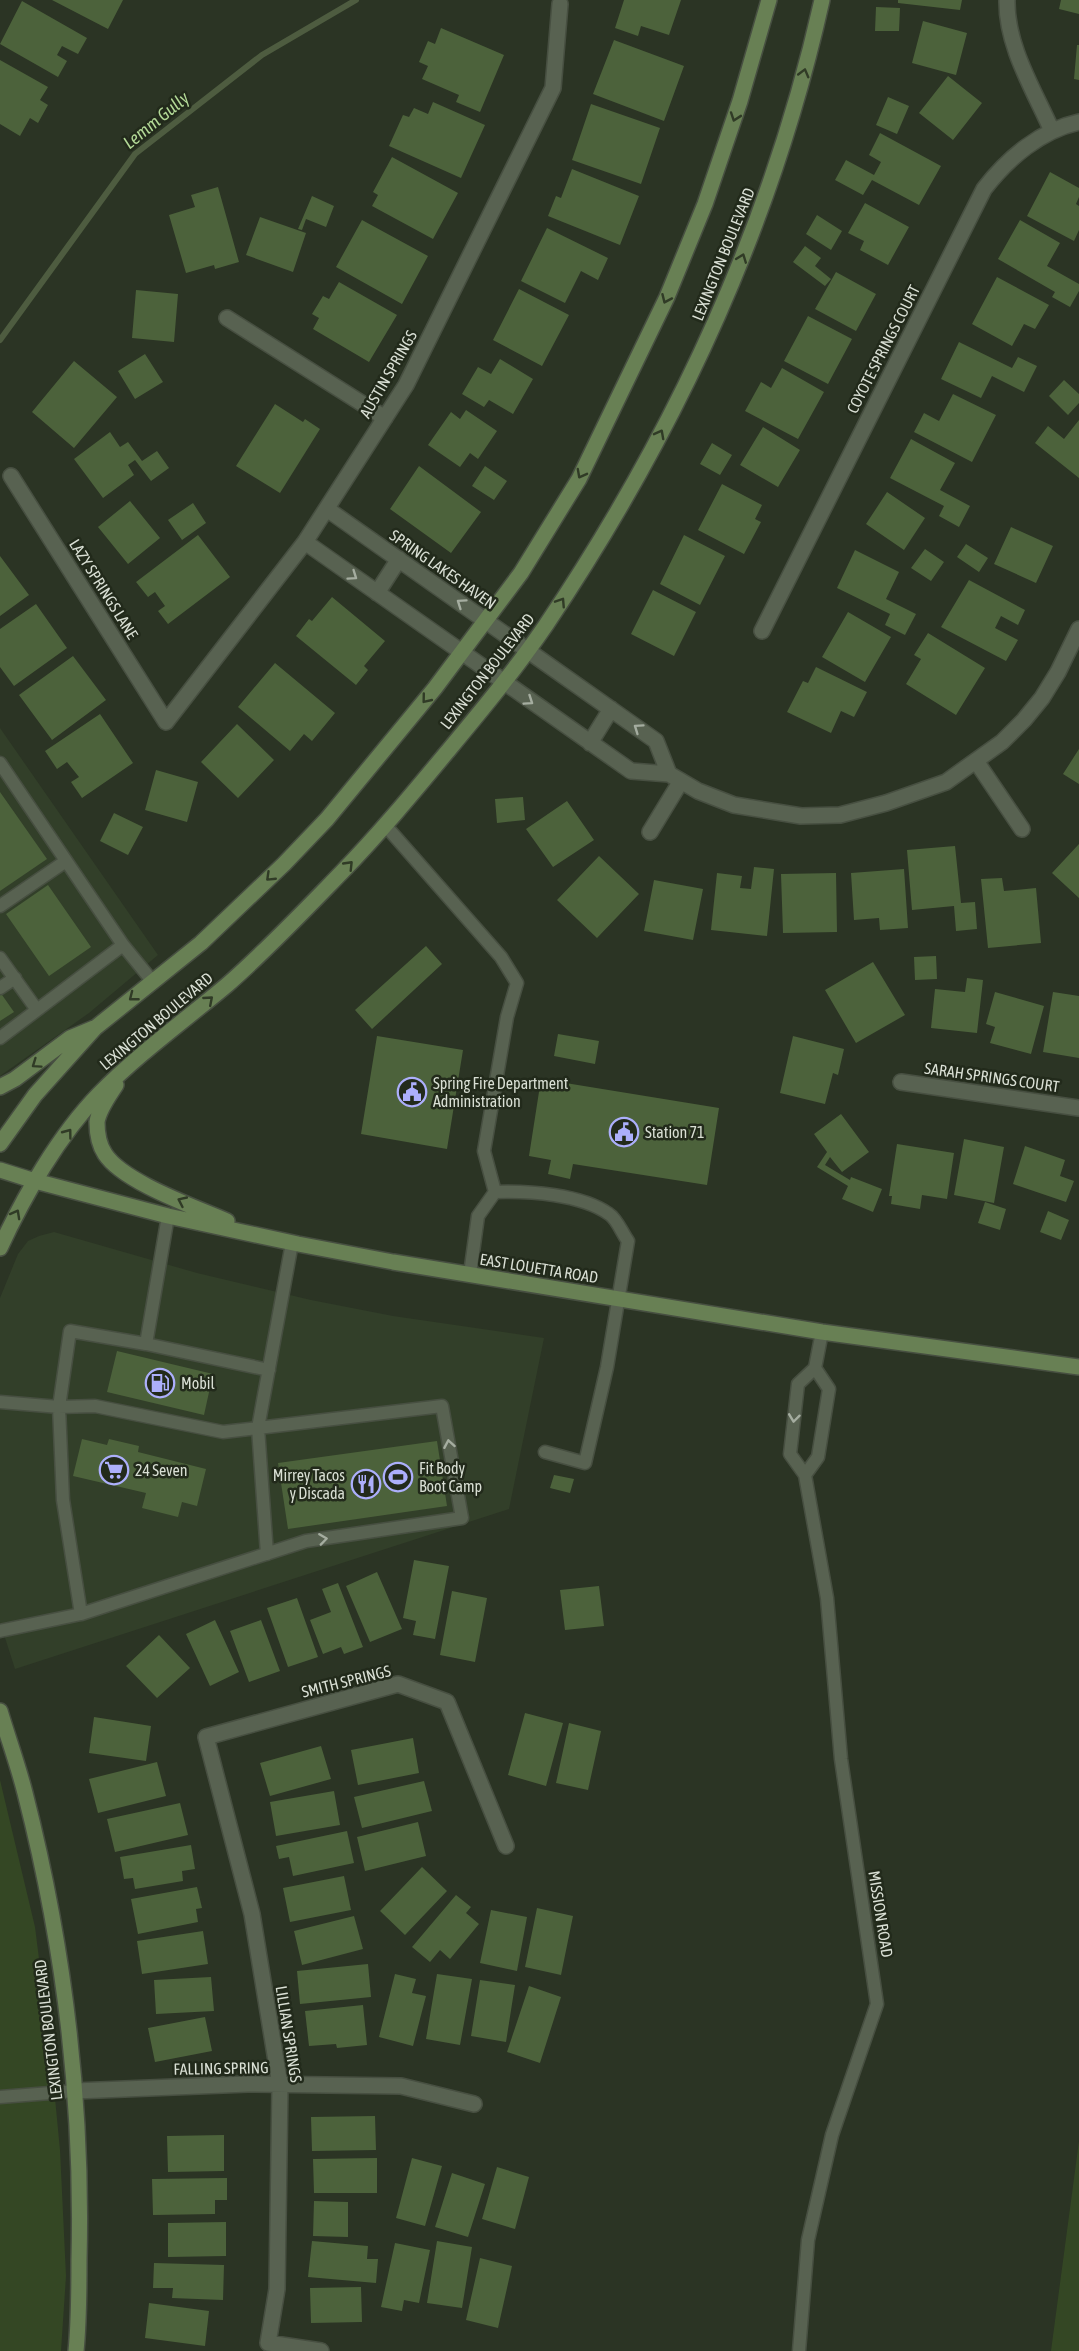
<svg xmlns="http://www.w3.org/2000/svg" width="1079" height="2351" viewBox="0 0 1079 2351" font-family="'Asap Condensed',sans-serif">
	<rect width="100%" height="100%" fill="#2b3424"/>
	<path fill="#323f29" d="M0 728 158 955 89 1013 0 1076Z
		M54 1232 197 1273 311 1300 393 1316 544 1338 509 1509 15 1669 0 1622V1298L18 1254 28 1241 39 1236Z"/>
	<path fill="#344724" d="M0 1780 35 1927 50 2046 60 2150 66 2276 61 2351H0Z
		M1079 2141V2351H1051Z"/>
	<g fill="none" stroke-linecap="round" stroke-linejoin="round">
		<path stroke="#4e5c40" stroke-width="6" d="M0 340 135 154 262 55 356 0"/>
	</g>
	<path fill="#4c623b" d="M52 0H123L108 29Z
		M624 0H681L669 35 641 26 638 36 615 28Z
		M898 0H962L960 10 898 3Z
		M1061 0H1079V14L1059 9Z
		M22 1 87 38 78 54 62 46 57 55 67 61 58 77 0 44Z
		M876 7 900 8 899 31H875Z
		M923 21 967 33 956 75 912 63Z
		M441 28 504 55 480 112 456 102 459 95 422 79 428 66 419 62 428 41 435 44Z
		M614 40 684 66 664 121 593 94Z
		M1077 45H1079V80L1074 79Z
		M0 60 48 87 40 100 48 105 38 123 30 118 20 136 0 124Z
		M948 76 982 103 953 140 919 113Z
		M888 97 909 106 897 134 876 125Z
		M433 102 485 125 461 178 389 146 403 115 409 117 414 108 428 114Z
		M591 104 660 128 641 184 572 160Z
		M880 133 941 166 919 205 872 180 863 195 835 180 846 160 874 175 881 162 869 155Z
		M392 157 458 193 433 239 372 206 378 195 373 192Z
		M572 169 639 196 620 245 548 216 556 196 561 198Z
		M1050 172 1079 188V197L1076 204 1079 206V230L1074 241 1027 216Z
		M218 187 239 262 215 269 214 265 186 273 169 215 195 207 191 195Z
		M312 196 334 206 326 227 306 219 302 230 298 229Z
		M865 203 909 227 888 265 860 250 864 241 848 233Z
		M817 215 842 231 831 250 806 234Z
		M260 217 306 233 293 272 246 255Z
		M362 220 428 256 402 304 336 267Z
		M1020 220 1060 243 1047 266 1079 284V291L1070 307 1052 297 1055 292 998 259Z
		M547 228 608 258 598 280 581 271 565 303 521 281Z
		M805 246 821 258 815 266 831 279 825 286 793 262Z
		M836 272 876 294 856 331 815 309Z
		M997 277 1049 305 1035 329 1024 324 1012 346 972 324Z
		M339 282 397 315 369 362 313 329 319 318 312 314 323 296 329 299Z
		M519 289 569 315 542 366 493 340Z
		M136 290 178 294 174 342 132 338Z
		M808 316 852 339 828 384 784 361Z
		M959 342 1012 368 1018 357 1037 366 1024 392 992 376 981 398 941 379Z
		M145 354 163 382 135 399 118 371Z
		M500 359 533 379 513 414 489 400 484 407 462 394 478 367 491 374Z
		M74 361 117 397 74 448 32 412Z
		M782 368 824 392 798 439 745 411 761 382 771 388Z
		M1064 380 1079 394V403L1068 415 1049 396Z
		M953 394 996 415 972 462 914 432 924 413 939 421Z
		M275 404 303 422 305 419 320 429 280 493 236 466Z
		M466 410 497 431 478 459 470 453 460 467 428 445 451 412 460 419Z
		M1079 420V478L1035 443 1048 426 1064 439Z
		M763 427 800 450 778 487 740 465Z
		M110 432 120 447 128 442 142 461 157 451 169 468 151 481 135 460 128 465 134 475 103 498 74 459Z
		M911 439 955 463 940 490 970 506 959 527 939 516 944 506 890 478Z
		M712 443 732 455 720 475 700 464Z
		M419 466 481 512 451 553 390 509Z
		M485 466 507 481 494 500 472 486Z
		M722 484 762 505 755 519 761 522 744 554 698 530Z
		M887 492 925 518 904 550 866 524Z
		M130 501 160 538 128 564 98 527Z
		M193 503 206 523 182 540 168 520Z
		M1011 527 1053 546 1036 583 994 564Z
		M198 535 230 577 168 624 158 611 165 606 155 592 148 597 136 582Z
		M684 535 725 556 700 605 660 584Z
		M966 544 988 558 979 572 957 557Z
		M925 549 944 562 931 581 911 568Z
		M855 550 899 572 886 599 916 614 905 635 885 625 890 614 837 588Z
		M0 556 29 595 0 616Z
		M969 580 1025 610 1018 625 1001 616 995 628 1018 640 1006 661 941 627Z
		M653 590 696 612 674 656 631 634Z
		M332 597 385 641 364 666 368 670 356 685 296 636 309 619 312 621Z
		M36 604 67 648 14 686 0 667V629Z
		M848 612 891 637 865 682 822 657Z
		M928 633 985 668 956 715 906 684 921 659 914 655Z
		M73 656 106 700 52 740 19 695Z
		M275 663 335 713 312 741 304 734 290 751 238 707Z
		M816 667 867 692 854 717 841 711 831 733 787 712 803 681 808 683Z
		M100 714 133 763 82 798 71 782 79 777 67 762 57 769 45 751Z
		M237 724 274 760 238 798 201 762Z
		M1079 749V784L1063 774Z
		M156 770 198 782 187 822 145 810Z
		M0 792 47 859 0 891Z
		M523 797 525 820 497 823 495 799Z
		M567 801 594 840 553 867 526 829Z
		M114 813 143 827 128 855 100 841Z
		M1079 844V898L1052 873Z
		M955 846 961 903 975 902 977 929 956 931 954 906 912 910 907 850Z
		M599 856 639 894 597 938 557 900Z
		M754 867 774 869 767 936 711 930 717 873 742 876 740 888 751 889Z
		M904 869 908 928 880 930 879 918 854 920 851 873Z
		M836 873 837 932 783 933 781 874Z
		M1002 878 1004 891 1036 888 1041 943 988 948 981 879Z
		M654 880 703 889 693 940 644 931Z
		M48 885 91 947 49 976 6 914Z
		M426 946 442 964 372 1029 355 1010Z
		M936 956 937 979 915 980 914 957Z
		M873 962 905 1015 856 1043 825 990Z
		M967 978 983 980 977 1033 931 1028 935 989 965 992Z
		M0 992 14 1012 0 1021Z
		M995 992 1044 1006 1031 1054 990 1043 995 1027 986 1024Z
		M1053 992 1079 996V1058L1043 1052Z
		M558 1034 599 1041 595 1064 554 1056Z
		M377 1036 463 1050 447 1149 361 1134Z
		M793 1036 844 1049 838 1075 833 1073 825 1104 780 1093Z
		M541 1079 719 1108 707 1185 573 1164 570 1179 548 1174 551 1160 529 1156Z
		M841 1114 869 1152 842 1172 830 1157 825 1165 850 1180 851 1177 882 1189 873 1212 842 1199 848 1186 817 1167 827 1152 814 1134Z
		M964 1139 1004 1147 994 1203 954 1195Z
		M897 1144 954 1153 947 1199 922 1195 920 1209 891 1204 892 1196H889Z
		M1025 1146 1065 1160 1060 1176 1074 1181 1066 1202 1013 1184Z
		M985 1202 1006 1209 1000 1230 978 1223Z
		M1048 1211 1069 1220 1061 1240 1040 1232Z
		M117 1351 213 1374 204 1415 107 1392Z
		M82 1439 107 1445 109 1439 139 1446 138 1452 206 1469 197 1506 182 1502 178 1517 142 1508 146 1493 73 1476Z
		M437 1441 447 1506 288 1529 278 1463Z
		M554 1475 574 1479 570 1493 550 1488Z
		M414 1560 449 1566 435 1639 413 1635 416 1621 403 1618Z
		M377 1572 402 1629 370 1642 346 1586Z
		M338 1583 363 1647 344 1654 341 1647 323 1654 310 1620 331 1612 322 1589Z
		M599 1586 604 1626 565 1630 560 1590Z
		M452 1591 487 1598 475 1662 440 1655Z
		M297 1598 318 1657 288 1667 267 1608Z
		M215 1620 239 1672 210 1686 186 1634Z
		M261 1620 280 1671 249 1682 230 1631Z
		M159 1635 190 1668 157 1698 126 1666Z
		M525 1713 563 1723 546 1786 508 1775Z
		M94 1717 151 1726 146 1761 89 1753Z
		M569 1723 601 1731 588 1790 556 1783Z
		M413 1738 419 1773 358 1785 351 1750Z
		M321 1746 331 1779 270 1796 260 1763Z
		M157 1762 166 1796 98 1813 89 1779Z
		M424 1781 432 1811 362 1828 354 1797Z
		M334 1791 340 1825 276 1836 270 1802Z
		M180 1803 188 1835 115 1852 107 1819Z
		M418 1822 426 1856 365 1871 357 1837Z
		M347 1831 354 1863 293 1876 289 1857 279 1859 276 1846Z
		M191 1845 195 1869 182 1871 183 1881 135 1889 133 1878 124 1879 120 1857Z
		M422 1867 447 1891 405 1935 380 1911Z
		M344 1876 351 1910 290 1922 283 1888Z
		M197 1887 202 1908 196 1909 198 1922 138 1934 131 1899Z
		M456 1895 471 1907 466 1913 479 1924 450 1959 440 1950 430 1962 412 1947Z
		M537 1908 573 1916 561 1975 525 1967Z
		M491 1910 527 1917 517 1971 480 1963Z
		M354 1916 363 1949 302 1965 294 1931Z
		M203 1931 208 1964 142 1974 137 1941Z
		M368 1964 371 1997 300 2004 297 1971Z
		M395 1974 416 1979 412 1993 426 1996 413 2046 379 2037Z
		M437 1974 472 1979 460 2045 426 2039Z
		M211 1977 214 2011 156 2014 154 1980Z
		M480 1980 515 1985 506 2042 471 2036Z
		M529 1986 561 1997 540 2063 507 2052Z
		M363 2005 367 2045 337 2048 336 2044 309 2046 305 2011Z
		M205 2017 212 2051 155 2062 148 2028Z
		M375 2116 376 2150 312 2151 311 2117Z
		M224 2135V2171L168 2172 167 2136Z
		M377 2158V2193H314L313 2159Z
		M412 2158 442 2166 425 2226 396 2218Z
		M497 2167 529 2177 515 2229 482 2219Z
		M452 2173 485 2184 468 2237 435 2227Z
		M227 2178V2200H215V2214L153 2215 152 2179Z
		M314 2201 348 2202V2237L313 2236Z
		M226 2222V2256L168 2257V2223Z
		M312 2241 368 2246 367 2259H378L376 2283 308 2277Z
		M437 2241 472 2247 462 2308 427 2303Z
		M395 2243 430 2250 419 2303 404 2300 402 2311 381 2307Z
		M480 2258 512 2266 498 2328 466 2320Z
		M154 2263 224 2265 223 2300 172 2298 173 2288H153Z
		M361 2287 362 2322 311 2323 310 2288Z
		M149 2303 209 2311 205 2346 145 2338Z"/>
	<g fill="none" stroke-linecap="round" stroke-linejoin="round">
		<g stroke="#474f41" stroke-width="15">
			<path id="lane" d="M0 763 123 945
				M385 825 501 957 517 983 507 1017 484 1151 495 1192
				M0 906 66 861
				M0 958 37 1010
				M0 988 15 978
				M0 1038 123 945 153 982
				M470 1274 478 1216 495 1192C529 1191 581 1194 609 1214 617 1219 622 1233 628 1241L607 1367 585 1463 545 1452
				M146 1344 168 1216
				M0 1402 59 1407 95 1406 223 1432 258 1428 292 1243
				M805 1475 818 1457 829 1389 815 1368
				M81 1614 63 1500 59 1407 70 1331 146 1344 269 1370
				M0 1631 81 1614 306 1541 462 1518 442 1406 258 1428 267 1554
				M0 2097 75 2091
				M799 2351 808 2240 832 2135 877 2004 841 1759 827 1598 805 1475 790 1454 798 1384 815 1368 822 1332"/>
		</g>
		<g stroke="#474f41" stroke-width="18">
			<path id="street" d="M1007 0C1006 46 1034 90 1052 131
				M227 318 385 418
				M11 476 166 722 305 542 406 385 553 88 560 4
				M327 509 656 741 669 774
				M305 542 631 771 669 774 698 791 734 805 801 816 840 815 886 803 946 782 1002 742 1024 720 1042 698 1058 672 1079 629
				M377 593 399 559
				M762 631 984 189C1008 158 1041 130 1079 122
				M590 743 611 709
				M976 761 1022 829
				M650 832 681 781
				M901 1082 1079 1108
				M75 2091 248 2084 401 2086 474 2104
				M321 2351 268 2343 277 2289 280 2085 252 1914 206 1737 398 1684 447 1702 506 1846"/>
		</g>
		<g stroke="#474f41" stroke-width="18">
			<path id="secondary" d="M116 1085C109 1096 99 1109 97 1122 97 1133 99 1145 105 1154 123 1182 195 1207 227 1221
				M0 1087 15 1079 70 1038 94 1028
				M0 1144 35 1095 95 1028 201 943 284 864 327 819 435 688 521 573 579 479 667 297 705 204 740 101 769 0
				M0 1170 35 1181 168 1216 298 1244 393 1262 822 1332 1079 1367
				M0 1248C24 1196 59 1135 99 1094 138 1054 184 1021 227 985 267 950 304 911 341 873 379 834 413 793 447 752 481 711 516 669 546 625 674 435 772 224 822 0
				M0 1711C8 1738 18 1765 25 1793 64 1945 83 2103 79 2260 79 2291 79 2321 76 2351"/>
		</g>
		<use href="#lane" stroke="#586251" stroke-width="12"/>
		<use href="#street" stroke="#586251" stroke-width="15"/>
		<use href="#secondary" stroke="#688054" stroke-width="15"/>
	</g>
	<defs><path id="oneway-chevron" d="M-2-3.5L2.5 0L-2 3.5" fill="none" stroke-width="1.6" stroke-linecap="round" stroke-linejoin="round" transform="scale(1.5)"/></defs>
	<g stroke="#303b26">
		<use href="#oneway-chevron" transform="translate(804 73) rotate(-75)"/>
		<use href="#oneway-chevron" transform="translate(735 117) rotate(109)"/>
		<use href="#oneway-chevron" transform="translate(742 258) rotate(-69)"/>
		<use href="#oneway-chevron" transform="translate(666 299) rotate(114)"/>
		<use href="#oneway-chevron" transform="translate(660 434) rotate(-62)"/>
		<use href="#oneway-chevron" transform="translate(581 474) rotate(118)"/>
		<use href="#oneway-chevron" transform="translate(561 602) rotate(-57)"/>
		<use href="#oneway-chevron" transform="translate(426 699) rotate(129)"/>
		<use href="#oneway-chevron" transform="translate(349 865) rotate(-46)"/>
		<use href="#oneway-chevron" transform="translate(270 877) rotate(136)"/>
		<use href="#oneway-chevron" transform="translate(133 997) rotate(142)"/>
		<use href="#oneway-chevron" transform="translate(209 1000) rotate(-41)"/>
		<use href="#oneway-chevron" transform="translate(36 1064) rotate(145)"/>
		<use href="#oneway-chevron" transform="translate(68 1133) rotate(-53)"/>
		<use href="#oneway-chevron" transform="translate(182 1201) rotate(-155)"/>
		<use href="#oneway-chevron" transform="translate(16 1214) rotate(-61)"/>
	</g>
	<g stroke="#a5ada0">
		<use href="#oneway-chevron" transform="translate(353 576) rotate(35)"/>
		<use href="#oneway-chevron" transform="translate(461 603) rotate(-145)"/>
		<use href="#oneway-chevron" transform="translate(529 701) rotate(34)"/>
		<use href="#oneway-chevron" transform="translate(638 728) rotate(-145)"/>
		<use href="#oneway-chevron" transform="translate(794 1418) rotate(97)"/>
		<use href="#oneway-chevron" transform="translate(449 1444) rotate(-100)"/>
		<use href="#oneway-chevron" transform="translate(323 1539) rotate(-8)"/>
	</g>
	<defs>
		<g id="civic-ring" transform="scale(1.5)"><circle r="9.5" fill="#222a1b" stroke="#acaffb" stroke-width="1.5"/><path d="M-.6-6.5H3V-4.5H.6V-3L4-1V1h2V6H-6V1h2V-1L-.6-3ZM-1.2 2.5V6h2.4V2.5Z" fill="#acaffb"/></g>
		<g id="fuel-ring" transform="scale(1.5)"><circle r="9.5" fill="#222a1b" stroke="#acaffb" stroke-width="1.5"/><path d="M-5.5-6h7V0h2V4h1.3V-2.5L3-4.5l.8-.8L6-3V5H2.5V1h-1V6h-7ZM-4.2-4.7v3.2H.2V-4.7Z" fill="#acaffb"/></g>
		<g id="supermarket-ring" transform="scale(1.5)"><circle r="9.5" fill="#222a1b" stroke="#acaffb" stroke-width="1.5"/><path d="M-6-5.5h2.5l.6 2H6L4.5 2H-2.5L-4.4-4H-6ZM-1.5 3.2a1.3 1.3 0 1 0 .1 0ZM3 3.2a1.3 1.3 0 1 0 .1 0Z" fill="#acaffb"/></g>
		<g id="stadium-ring" transform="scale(1.5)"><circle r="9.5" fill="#222a1b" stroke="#acaffb" stroke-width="1.5"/><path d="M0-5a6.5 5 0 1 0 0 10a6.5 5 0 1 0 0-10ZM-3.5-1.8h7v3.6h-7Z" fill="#acaffb"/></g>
		<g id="restaurant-ring" transform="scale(1.5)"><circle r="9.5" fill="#222a1b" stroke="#acaffb" stroke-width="1.5"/><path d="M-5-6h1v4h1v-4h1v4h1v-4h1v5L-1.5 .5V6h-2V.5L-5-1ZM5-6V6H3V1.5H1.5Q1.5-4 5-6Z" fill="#acaffb"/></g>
	</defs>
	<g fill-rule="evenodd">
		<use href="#civic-ring" x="412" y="1092"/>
		<use href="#civic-ring" x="624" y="1132"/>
		<use href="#fuel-ring" x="160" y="1383"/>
		<use href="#supermarket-ring" x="114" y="1470"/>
		<use href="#stadium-ring" x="398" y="1477"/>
		<use href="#restaurant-ring" x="366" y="1484"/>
	</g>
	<g text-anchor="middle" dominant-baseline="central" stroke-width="5" stroke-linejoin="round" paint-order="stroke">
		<g font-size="16" fill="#d9dfd4" stroke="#222a1b">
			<text transform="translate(723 254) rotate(-68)">LEXINGTON BOULEVARD</text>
			<text transform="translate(883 349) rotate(-63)">COYOTE SPRINGS COURT</text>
			<text transform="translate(388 374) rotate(-60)">AUSTIN SPRINGS</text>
			<text transform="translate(443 569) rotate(35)">SPRING LAKES HAVEN</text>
			<text transform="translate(104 589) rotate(58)">LAZY SPRINGS LANE</text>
			<text transform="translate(487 671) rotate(-52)">LEXINGTON BOULEVARD</text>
			<text transform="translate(156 1021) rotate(-40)">LEXINGTON BOULEVARD</text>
			<text transform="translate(992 1077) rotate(8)">SARAH SPRINGS COURT</text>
			<text transform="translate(539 1268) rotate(9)">EAST LOUETTA ROAD</text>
			<text transform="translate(346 1681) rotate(-14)">SMITH SPRINGS</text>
			<text transform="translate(881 1914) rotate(81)">MISSION ROAD</text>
			<text transform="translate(48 2030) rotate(-97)">LEXINGTON BOULEVARD</text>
			<text transform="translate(289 2034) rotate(81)">LILLIAN SPRINGS</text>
			<text transform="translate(221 2068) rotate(-1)">FALLING SPRING</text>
		</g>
		<g font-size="16" fill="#d9dfd4" stroke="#222a1b" text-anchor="start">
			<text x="433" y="1083">Spring Fire Department<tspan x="433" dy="18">Administration</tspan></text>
			<text x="645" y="1132">Station 71</text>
			<text x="181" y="1383">Mobil</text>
			<text x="419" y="1468">Fit Body<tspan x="419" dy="18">Boot Camp</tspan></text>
			<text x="135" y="1470">24 Seven</text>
			<text x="345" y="1475" text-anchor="end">Mirrey Tacos<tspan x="345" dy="18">y Discada</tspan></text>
		</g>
		<g font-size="18" font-style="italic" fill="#b2d896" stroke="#222a1b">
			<text transform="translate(156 120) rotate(-39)">Lemm Gully</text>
		</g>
	</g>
</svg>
